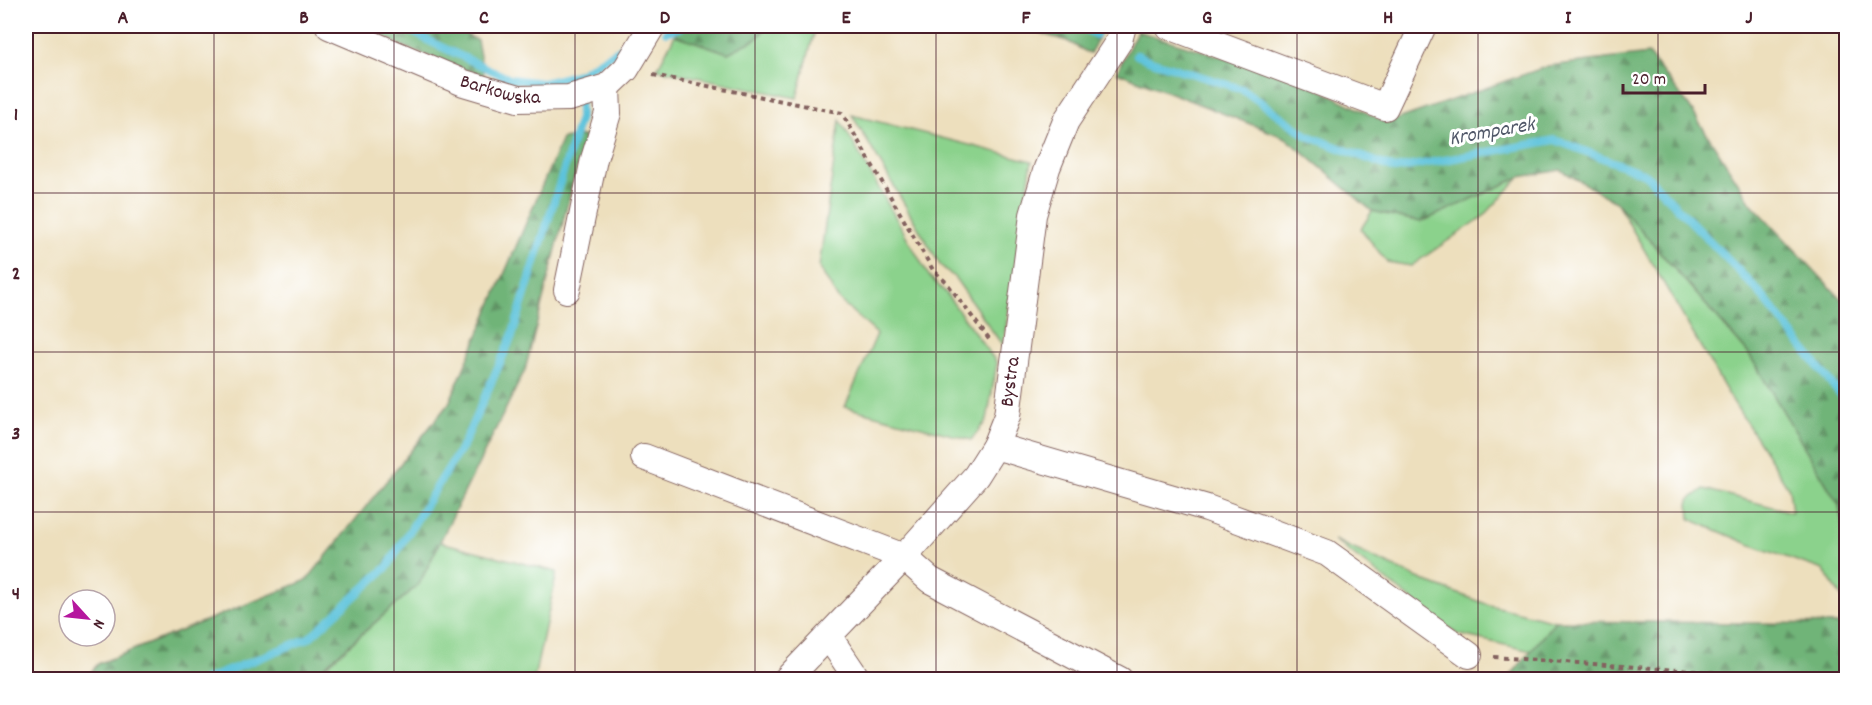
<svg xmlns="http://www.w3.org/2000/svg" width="1872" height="705" viewBox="0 0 1872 705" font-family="Dekko,sans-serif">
	<defs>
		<pattern id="forest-firs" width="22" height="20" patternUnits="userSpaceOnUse" patternTransform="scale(1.5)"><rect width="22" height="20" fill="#70b478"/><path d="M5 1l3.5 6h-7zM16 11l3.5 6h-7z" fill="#5e9263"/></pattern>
	</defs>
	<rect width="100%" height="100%" fill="#fff"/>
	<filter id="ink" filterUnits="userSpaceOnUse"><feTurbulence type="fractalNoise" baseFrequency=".0167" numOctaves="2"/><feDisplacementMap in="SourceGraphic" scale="12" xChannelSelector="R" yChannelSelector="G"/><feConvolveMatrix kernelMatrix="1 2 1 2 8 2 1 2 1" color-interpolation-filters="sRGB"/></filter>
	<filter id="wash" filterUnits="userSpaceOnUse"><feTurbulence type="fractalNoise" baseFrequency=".008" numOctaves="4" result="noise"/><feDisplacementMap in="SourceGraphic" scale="24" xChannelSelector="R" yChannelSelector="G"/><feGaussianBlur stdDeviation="1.35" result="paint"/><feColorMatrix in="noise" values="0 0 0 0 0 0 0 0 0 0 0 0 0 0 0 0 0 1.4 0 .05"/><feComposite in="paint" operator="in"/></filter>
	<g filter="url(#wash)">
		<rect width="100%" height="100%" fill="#eddfbd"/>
		<path fill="#8bd28c" stroke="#6a785c" stroke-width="1.5" d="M768 26H816L797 98 657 69 675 35 728 53 756 39Z
			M852 115 1032 161 1003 346 955 278 940 265Z
			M840 120 929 276 945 292 997 363 987 420 971 440 845 407 877 334 838 299 819 267Z
			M1520 177 1484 216 1411 266 1387 262 1361 229 1372 211 1421 222Z
			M1617 203 1749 354 1839 505 1846 546V603L1823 570 1751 545 1690 519 1689 500 1704 489 1792 512 1789 489 1727 392Z
			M1334 540 1429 583 1489 605 1555 621 1531 651 1457 634Z
			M440 542 557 572 534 679 310 680 419 584Z"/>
		<path fill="url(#forest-firs)" stroke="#5d6a52" stroke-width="1.5" d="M360 26H450L477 40 484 77 407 48Z
			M680 26H768L756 39 728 53 675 35Z
			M1014 26H1104L1090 54 1067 41Z
			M1137 31 1303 81 1387 123 1548 66 1648 54 1689 106 1751 203 1846 304V546L1839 505 1749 354 1617 203 1561 170 1520 177 1421 222 1372 211 1286 138 1117 72Z
			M585 136 525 370 419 584 310 679H85L98 664 307 580 449 403 562 139Z
			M1555 621 1846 624V679H1508Z"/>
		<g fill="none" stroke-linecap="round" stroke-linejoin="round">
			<path stroke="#5dc3db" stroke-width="8" d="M402 26 433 43 510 79 543 83 579 74 633 41
				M1080 26 1096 35
				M666 32 685 26
				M1137 55 1148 60 1242 89 1308 136 1395 169 1555 140 1645 174 1760 293 1838 392 1846 399
				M205 680 309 638 388 566 464 443 512 336 580 118 579 74"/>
		</g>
	</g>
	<g filter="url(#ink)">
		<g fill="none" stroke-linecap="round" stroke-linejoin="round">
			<g stroke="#83625e" stroke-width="28">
				<g id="minor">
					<path id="s1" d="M329 26 464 83 518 99 569 98 607 87 626 69 652 26"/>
					<path d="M1169 26 1385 107 1423 26"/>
					<path d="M567 290 594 159 608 113 607 87"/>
					<path d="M995 446 1207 508 1327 553 1469 655"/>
					<path d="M644 457 904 557 930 580 1120 680"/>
					<path d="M829 637 858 680"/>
					<path id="s2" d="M786 680 904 557 976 476 995 446 1007 416 1033 215 1047 168 1066 121 1119 41 1123 26"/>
				</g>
			</g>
			<path stroke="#83625e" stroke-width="4" stroke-dasharray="4.5 4.5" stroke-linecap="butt" d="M653 75 842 113 933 270 947 283 991 342
				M1494 657 1819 680"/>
			<use href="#minor" stroke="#fff" stroke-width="26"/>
		</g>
	</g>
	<path fill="none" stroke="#4a1f2b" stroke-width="1.5" stroke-opacity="0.55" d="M214 26V680M394 26V680M575 26V680M755 26V680M936 26V680M1117 26V680M1297 26V680M1478 26V680M1658 26V680M26 193H1846M26 352H1846M26 512H1846"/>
	<g text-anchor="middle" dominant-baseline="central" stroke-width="6" stroke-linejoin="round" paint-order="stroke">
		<g font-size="20" fill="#4a1f2b" stroke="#fff">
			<text stroke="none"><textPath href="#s1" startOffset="184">Barkowska</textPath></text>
			<text stroke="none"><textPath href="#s2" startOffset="381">Bystra</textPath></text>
		</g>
		<g font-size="21" font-style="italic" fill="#515869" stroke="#fff">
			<text transform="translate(1492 133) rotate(-10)">Kromparek</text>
		</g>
	</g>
	<rect width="1872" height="705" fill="none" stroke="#fff" stroke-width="66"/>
	<g transform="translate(87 618) rotate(117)"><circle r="28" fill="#ffffff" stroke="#b7a5aa" stroke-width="1.5"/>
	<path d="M0-4.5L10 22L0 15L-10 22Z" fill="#b5179e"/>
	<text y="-9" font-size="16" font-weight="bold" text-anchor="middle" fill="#4a1f2b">N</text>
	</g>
	<path d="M1623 84v9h82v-9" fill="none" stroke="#4a1f2b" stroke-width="3"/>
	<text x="1632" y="84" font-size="18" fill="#4a1f2b" stroke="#ffffff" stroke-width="4.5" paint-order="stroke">20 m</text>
	<rect x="33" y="33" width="1806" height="639" fill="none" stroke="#4a1f2b" stroke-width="2"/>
	<g font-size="20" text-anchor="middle" font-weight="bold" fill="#4a1f2b">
		<text x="123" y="23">A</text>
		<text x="304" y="23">B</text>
		<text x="484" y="23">C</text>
		<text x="665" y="23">D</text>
		<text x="846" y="23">E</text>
		<text x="1026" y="23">F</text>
		<text x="1207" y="23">G</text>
		<text x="1388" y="23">H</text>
		<text x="1568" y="23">I</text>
		<text x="1749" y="23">J</text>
		<text x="16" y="120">1</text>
		<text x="16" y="279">2</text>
		<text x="16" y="439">3</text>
		<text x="16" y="599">4</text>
	</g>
</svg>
